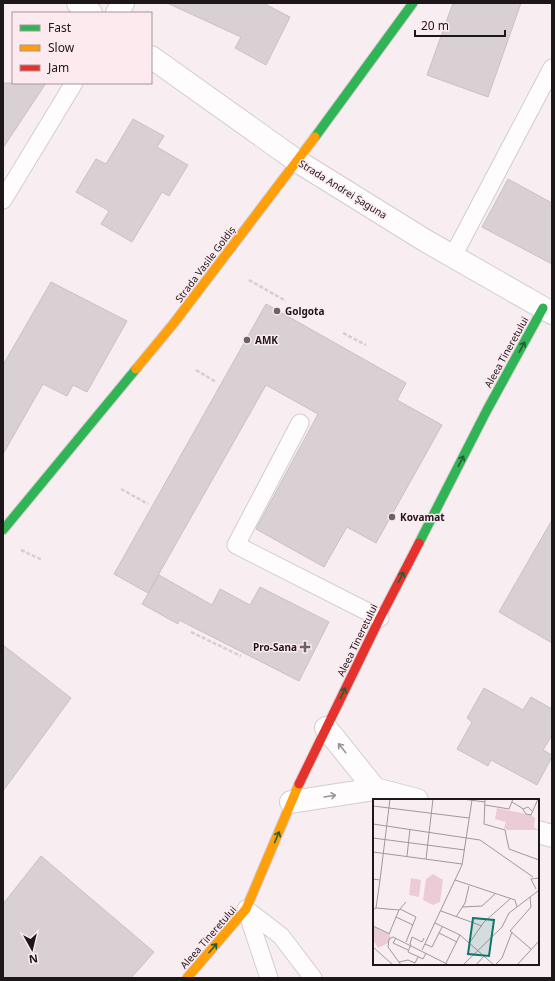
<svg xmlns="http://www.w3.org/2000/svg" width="555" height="981" viewBox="0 0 555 981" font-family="'Noto Sans',sans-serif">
	<rect width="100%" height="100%" fill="#f8eef1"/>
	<path fill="#d8d0d2" stroke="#c9c1c3" d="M167 3H263L290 17 266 65 235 48 241 37Z
		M453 3H521L488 97 427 75Z
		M3 83H46L3 148Z
		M133 119 164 136 157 147 188 165 169 196 162 192 132 242 101 224 109 211 76 192 96 159 106 164Z
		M508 179 552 203V264L482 227Z
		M51 282 127 321 87 392 73 385 67 396 43 384 3 454V365Z
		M266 304 406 383 397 400 442 425 376 543 347 527 324 567 256 529 318 414 266 385 148 593 114 574Z
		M552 520V643L499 612Z
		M159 575 212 605 220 589 250 605 260 587 329 622 299 681 179 620 178 624 142 604Z
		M3 645 71 698 3 791Z
		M484 688 523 710 531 697 552 709V735L543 750 552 755V757L537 785 491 760 488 766 457 749 472 722 467 718Z
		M41 856 154 952 131 978H3V904Z"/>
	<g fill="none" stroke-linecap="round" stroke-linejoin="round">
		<g stroke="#d3ccce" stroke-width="19">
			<path id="lane" d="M3 200 74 83
				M453 256 552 68
				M300 423 236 545 380 618
				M246 909 281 936 313 978
				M246 909 269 978"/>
		</g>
		<g stroke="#d3ccce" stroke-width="24">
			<path id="street" d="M78 3 91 13
				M117 13 123 3
				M151 57 297 161 426 241 552 313
				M326 728 375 789
				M291 802 375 789 417 800
				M538 832 552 836"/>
		</g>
		<g stroke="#d3ccce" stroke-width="11">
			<path id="fast" d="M315 137 413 3
				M3 530 136 369
				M419 543 487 410 543 308"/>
		</g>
		<g stroke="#d3ccce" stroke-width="11">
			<path id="slow" d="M136 369 174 323 315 137
				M187 978 246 909 299 784"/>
		</g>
		<g stroke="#d3ccce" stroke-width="11">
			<path id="jam" d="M299 784 380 618 419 543"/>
		</g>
		<path stroke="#d3d0d1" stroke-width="2.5" stroke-dasharray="4 2" stroke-linecap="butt" d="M249 280 286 301
			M343 333 366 345
			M196 370 216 382
			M121 489 148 504
			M21 550 42 560
			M191 632 241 656"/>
		<use href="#lane" stroke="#fefcfd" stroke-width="17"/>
		<use href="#street" stroke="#fefcfd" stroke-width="22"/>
		<use href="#fast" stroke="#30b455" stroke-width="9"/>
		<use href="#slow" stroke="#ff9f0a" stroke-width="9"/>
		<use href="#jam" stroke="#e5322d" stroke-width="9"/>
	</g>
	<defs><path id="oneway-shaft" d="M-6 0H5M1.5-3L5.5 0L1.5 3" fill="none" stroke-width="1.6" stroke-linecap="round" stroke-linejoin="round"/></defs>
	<g stroke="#265e34">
		<use href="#oneway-shaft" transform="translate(522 347) rotate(-61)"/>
		<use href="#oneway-shaft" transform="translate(461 461) rotate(-63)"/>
		<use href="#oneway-shaft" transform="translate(401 577) rotate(-63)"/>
		<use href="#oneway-shaft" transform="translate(343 693) rotate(-64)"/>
		<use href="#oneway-shaft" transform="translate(277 837) rotate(-67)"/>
		<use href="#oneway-shaft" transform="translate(213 948) rotate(-49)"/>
	</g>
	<g stroke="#999596">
		<use href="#oneway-shaft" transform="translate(342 748) rotate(-129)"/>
		<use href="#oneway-shaft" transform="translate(330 796) rotate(-9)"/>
	</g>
	<g fill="#6a6265" stroke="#fceaef" stroke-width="1.5">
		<circle cx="277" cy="311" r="4"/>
		<circle cx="247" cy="340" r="4"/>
		<circle cx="392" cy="517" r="4"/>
		<path d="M303 641h4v4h4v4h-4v4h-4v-4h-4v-4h4z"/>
	</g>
	<g text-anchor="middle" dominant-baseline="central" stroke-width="3" stroke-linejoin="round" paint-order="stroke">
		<g font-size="10" fill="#1d1719" stroke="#fceaef">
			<text transform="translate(343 189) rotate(32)">Strada Andrei Șaguna</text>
			<text transform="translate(205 264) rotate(-53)">Strada Vasile Goldiș</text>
			<text transform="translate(506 352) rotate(-61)">Aleea Tineretului</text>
			<text transform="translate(357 640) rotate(-64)">Aleea Tineretului</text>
			<text transform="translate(208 937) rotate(-49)">Aleea Tineretului</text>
		</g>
		<g font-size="10" font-weight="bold" fill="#1d1719" stroke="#fceaef" text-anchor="start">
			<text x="285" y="311">Golgota</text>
			<text x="255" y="340">AMK</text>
			<text x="400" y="517">Kovamat</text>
			<text x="297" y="647" text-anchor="end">Pro-Sana</text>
		</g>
	</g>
	<g transform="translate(373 799)">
		<rect width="166" height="166" fill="#f8eef1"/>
		<path d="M124 9 158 16 162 19 161 28 166 31H134L131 29 133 23 122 20ZM60 75 70 81 67 103 60 106 50 101 53 80ZM38 79 48 81 46 98 36 96ZM0 127 16 135 18 139 15 144 5 149 0 141Z" fill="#eacbd6"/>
		<path fill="none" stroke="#a0989b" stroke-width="1" d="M89 0 112 3M112 0 111 25 132 31 136 50 166 61M139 3 149 9 153 15 158 16 165 0M112 6 136 10 140 0M0 7 96 19M150 10 155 8 160 13M0 25 107 41 160 78M0 39 92 51M0 53 89 65M34 57 37 30M53 60 60 0M0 80 7 81 17 0M82 81 142 101 144 108M163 90 158 80 166 79M157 98 158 108 137 132 158 150M89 108 109 107 122 95M3 109 26 111M27 110 43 118 33 143M0 111 3 109 7 81M68 112 109 127M23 118 40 126M83 118 92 104 96 87M62 124 87 136 121 166M0 127 17 135M66 134 84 143M16 135 26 111 33 103M23 139 20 144 35 151M97 143 111 123 137 100M37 145 39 138 49 143 51 139M38 145 35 153 50 160 53 154M52 145 59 148 69 128M0 148 20 166M49 151 89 66 99 1M26 163 35 161 42 164 45 158M73 164 87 136M28 166 15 148 16 140 20 138 76 166M90 166 129 128 136 114 165 92M103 166 112 156M122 166 129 159 139 133M144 166 166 142"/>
		<path fill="#0f766e" fill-opacity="0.15" stroke="#0f766e" stroke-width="2" d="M100 119 121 121 116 157 95 155Z"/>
		<rect width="166" height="166" fill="none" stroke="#1d1719" stroke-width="2"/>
	</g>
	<rect width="555" height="981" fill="none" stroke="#1d1719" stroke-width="8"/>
	<rect x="12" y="12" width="140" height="72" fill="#fceaef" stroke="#a39699"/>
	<rect x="20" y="25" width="20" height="6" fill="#30b455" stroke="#a39699"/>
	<text x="48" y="32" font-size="12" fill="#1d1719">Fast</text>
	<rect x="20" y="45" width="20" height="6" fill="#ff9f0a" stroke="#a39699"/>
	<text x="48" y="52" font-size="12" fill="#1d1719">Slow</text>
	<rect x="20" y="65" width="20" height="6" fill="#e5322d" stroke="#a39699"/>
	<text x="48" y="72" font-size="12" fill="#1d1719">Jam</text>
	<g transform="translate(32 949) rotate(172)" stroke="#fceaef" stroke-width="3" paint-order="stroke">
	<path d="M0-3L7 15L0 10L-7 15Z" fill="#1d1719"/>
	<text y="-6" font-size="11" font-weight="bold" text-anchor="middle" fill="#1d1719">N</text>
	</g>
	<path d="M415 30v6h90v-6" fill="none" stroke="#1d1719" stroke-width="2"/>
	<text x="421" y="30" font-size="12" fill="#1d1719" stroke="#fceaef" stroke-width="3" paint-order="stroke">20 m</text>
</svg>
